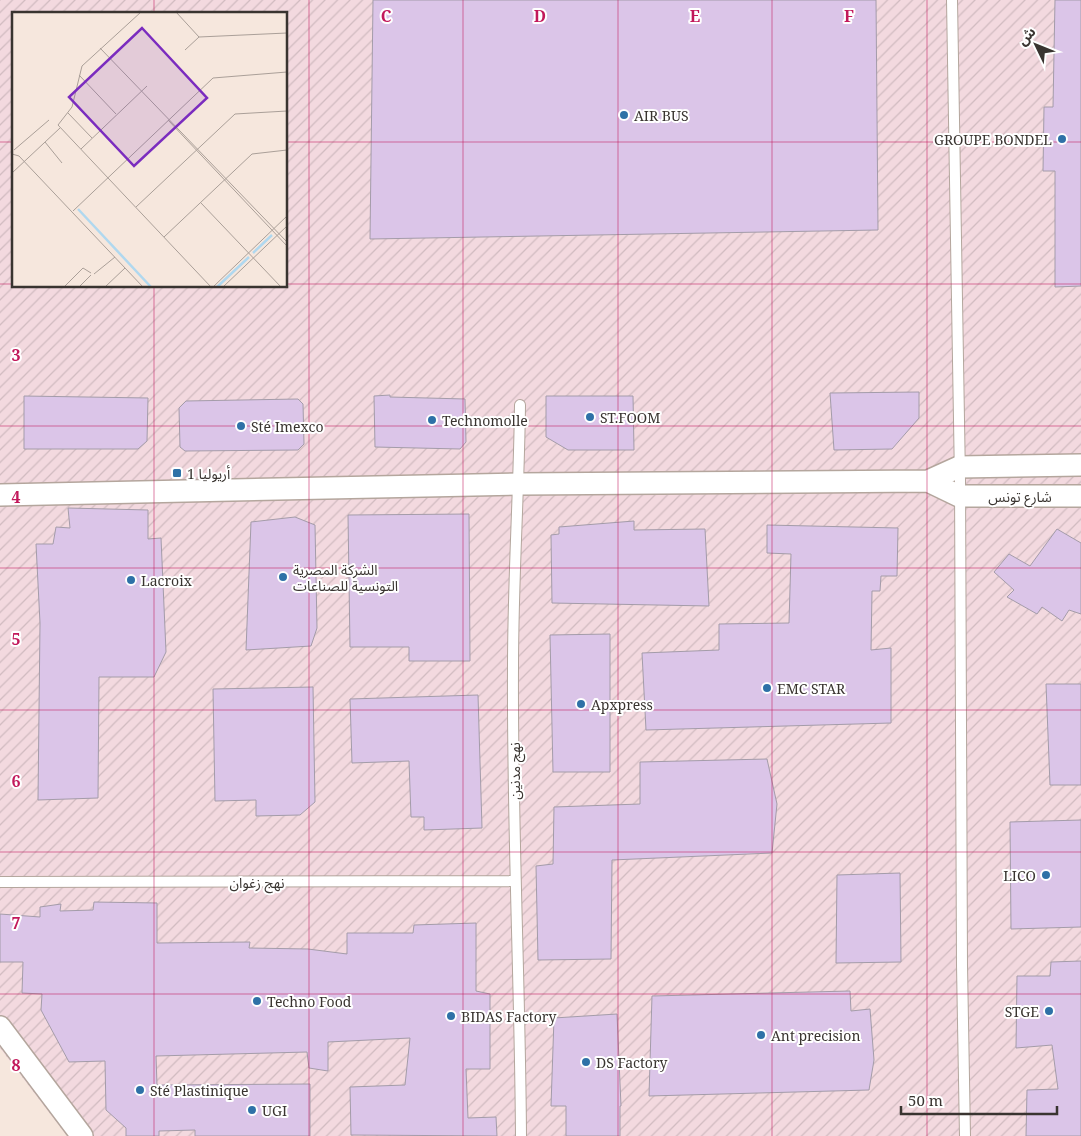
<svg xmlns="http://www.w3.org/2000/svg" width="1081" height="1136" viewBox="0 0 1081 1136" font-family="'Noto Serif','Noto Sans Arabic',serif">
	<defs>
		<pattern id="industrial-furrows" width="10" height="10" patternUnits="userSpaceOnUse" patternTransform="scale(1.25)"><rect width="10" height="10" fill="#f3d9df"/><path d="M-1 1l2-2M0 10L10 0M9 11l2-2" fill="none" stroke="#d1bbc0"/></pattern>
	</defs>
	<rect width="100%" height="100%" fill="#f6e7dd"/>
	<path fill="url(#industrial-furrows)" fill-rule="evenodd" d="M0 0H1081V1136H67L0 1048ZM14 14H286V286H14Z"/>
	<path fill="#dbc5e8" stroke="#a49ca9" d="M373 0H876L878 230 370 239Z
		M1055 0H1081V286L1055 287V171H1043L1044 107H1053Z
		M919 392V418L892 449 834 450 830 393Z
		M390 395V397L465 399 466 442 460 449 375 447 374 396Z
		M24 396 148 398 147 441 138 449H24Z
		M546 396H633L634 450H568L546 437Z
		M298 399 303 404 304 444 298 450 185 451 180 447 179 408 186 401Z
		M68 508 148 510V539L161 538 166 652 154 677H99L98 798 38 800 40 623 36 544H53L56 527 70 528Z
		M469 514 470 661H409V647H350L348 515Z
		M295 517 315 525 317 628 311 646 246 650 251 522Z
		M634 521V530L705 529 709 606 552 603 551 535 559 534V527Z
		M767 525 898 528 897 576H881L880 591H872L871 650 891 648V723L646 730 642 653 719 650V624L789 623 791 554 767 553Z
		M1057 529 1081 543V614L1069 610 1062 621 1042 607 1037 614 1007 597 1014 590 994 572 1009 554 1030 566Z
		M610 634V772H553L550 635Z
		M1046 684H1081V785H1050Z
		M313 687 315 802 300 815 256 816V800L215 801 213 689Z
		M478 695 482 828 424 830V817H411L409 761 352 763 350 699Z
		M767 759 777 804 772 853 612 860 611 959 538 960 536 866 553 864 554 807 640 804V762Z
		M1081 820V927L1011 929 1010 822Z
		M900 873 901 962 836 963 837 875Z
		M94 902 157 903V943L250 942 249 948 308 949 347 954V933H413L414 925 476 923V991L490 994V1069H466L468 1118 496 1117 497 1136 351 1135 350 1087 405 1085 410 1038 328 1042V1071L309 1068 307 1052 156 1056 157 1085 310 1084V1136H195V1130L159 1131V1136H126V1128L106 1110 105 1061 69 1062 41 1010 42 994 22 993 23 962H0V914L40 917V907L61 904 60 911 93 910Z
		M1081 961V1136H1026L1027 1090 1058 1089 1052 1045 1016 1048 1017 976H1050L1051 962Z
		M850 991 851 1011 870 1009 874 1060 869 1090 649 1096 652 996Z
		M617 1014 621 1106H620V1136H566V1106H551L554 1018Z"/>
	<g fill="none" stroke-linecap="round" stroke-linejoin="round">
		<g stroke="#b4a69d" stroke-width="12">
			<path id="service" d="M952 0 960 480 962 965 965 1136
				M520 405C519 492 513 579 513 667 512 823 520 979 521 1136
				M0 882 515 881"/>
		</g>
		<g stroke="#b4a69d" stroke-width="24">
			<path id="minor" d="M928 481 959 496H1081
				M0 495 519 484 928 481 959 467 1081 465
				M0 1027 82 1136"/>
		</g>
		<use href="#service" stroke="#fff" stroke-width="10"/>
		<use href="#minor" stroke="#fff" stroke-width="21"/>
	</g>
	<path fill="none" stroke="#c2185b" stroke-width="1" stroke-opacity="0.55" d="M154 0V14M309 0V1136M463 0V1136M618 0V1136M772 0V1136M927 0V1136M0 142H14M286 142H1081M0 284H14M286 284H1081M154 286V1136M0 426H1081M0 568H1081M0 710H1081M0 852H1081M0 994H1081"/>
	<g fill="#2e71a7" stroke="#fff" stroke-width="2">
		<circle cx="624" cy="115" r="5"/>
		<circle cx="1062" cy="139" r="5"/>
		<circle cx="590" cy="417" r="5"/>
		<circle cx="432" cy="420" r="5"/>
		<circle cx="241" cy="426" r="5"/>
		<rect x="172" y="468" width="10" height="10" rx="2.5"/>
		<circle cx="283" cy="577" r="5"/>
		<circle cx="131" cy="580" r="5"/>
		<circle cx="767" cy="688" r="5"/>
		<circle cx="581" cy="704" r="5"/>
		<circle cx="1046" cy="875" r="5"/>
		<circle cx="257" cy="1001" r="5"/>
		<circle cx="1049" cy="1011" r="5"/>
		<circle cx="451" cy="1016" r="5"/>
		<circle cx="761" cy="1035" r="5"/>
		<circle cx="586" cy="1062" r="5"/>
		<circle cx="140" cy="1090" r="5"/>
		<circle cx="252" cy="1110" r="5"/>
	</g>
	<g text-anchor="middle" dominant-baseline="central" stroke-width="4" stroke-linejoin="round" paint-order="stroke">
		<g font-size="14" fill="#393430" stroke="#fff" text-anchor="start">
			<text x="634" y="115">AIR BUS</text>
			<text x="1052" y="139" text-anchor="end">GROUPE BONDEL</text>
			<text x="600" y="417">ST.FOOM</text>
			<text x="442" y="420">Technomolle</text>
			<text x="251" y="426">Sté Imexco</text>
			<text x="187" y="473">أريوليا 1</text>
			<text x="293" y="569">الشركة المصرية<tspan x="293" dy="16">التونسية للصناعات</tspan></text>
			<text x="141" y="580">Lacroix</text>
			<text x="777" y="688">EMC STAR</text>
			<text x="591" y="704">Apxpress</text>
			<text x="1036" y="875" text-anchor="end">LICO</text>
			<text x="267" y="1001">Techno Food</text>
			<text x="1039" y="1011" text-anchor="end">STGE</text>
			<text x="461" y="1016">BIDAS Factory</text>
			<text x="771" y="1035">Ant precision</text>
			<text x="596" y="1062">DS Factory</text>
			<text x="150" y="1090">Sté Plastinique</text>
			<text x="262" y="1110">UGI</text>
		</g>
		<g font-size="14" fill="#393430" stroke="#fff">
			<text x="1020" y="496">شارع تونس</text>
			<text transform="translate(514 771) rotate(-90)">نهج مدنين</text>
			<text x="257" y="882">نهج زغوان</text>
		</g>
	</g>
	<g transform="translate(12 12)">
		<rect width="275" height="275" fill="#f6e7dd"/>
		<path fill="none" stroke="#b0d8ef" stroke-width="2.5" d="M66 197 139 275M241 241 260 223M205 275 237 245"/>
		<path fill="none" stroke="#aa9f98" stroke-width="1" d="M129 0 70 54 60 95 46 113 199 275M164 0 187 25 275 21M88 36 275 230M173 38 187 25M67 63 104 102M56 101 80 126M156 108 275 234M33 130 50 151M69 137 135 74M2 138 37 108M0 142 7 144 131 275M0 161 48 116M189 191 269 275M124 195 223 102 275 99M61 199 201 66 275 60M152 225 240 142 275 138M82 262 103 245M52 275 71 256 79 261M67 275 79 263M93 275 113 256M201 275 275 204M211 275 275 214"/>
		<path fill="#7b2cbf" fill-opacity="0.15" stroke="#7b2cbf" stroke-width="2.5" d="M130 16 195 86 122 154 57 85Z"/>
		<rect width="275" height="275" fill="none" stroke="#393430" stroke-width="2.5"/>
	</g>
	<g font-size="16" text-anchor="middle" font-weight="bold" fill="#c2185b" stroke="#fff" stroke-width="4" stroke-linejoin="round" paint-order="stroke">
		<text x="386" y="22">C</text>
		<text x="540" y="22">D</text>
		<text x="695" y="22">E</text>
		<text x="849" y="22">F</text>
		<text x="16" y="361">3</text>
		<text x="16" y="503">4</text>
		<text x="16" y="645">5</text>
		<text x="16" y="787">6</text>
		<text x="16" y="929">7</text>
		<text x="16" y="1071">8</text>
	</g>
	<g transform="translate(1036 45) rotate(313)" stroke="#ffffff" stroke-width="4" paint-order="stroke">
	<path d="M0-4L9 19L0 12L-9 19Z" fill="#393430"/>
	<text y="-8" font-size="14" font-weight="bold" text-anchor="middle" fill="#393430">ش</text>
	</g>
	<path d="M901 1106v8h156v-8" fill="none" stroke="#393430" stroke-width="2.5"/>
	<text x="908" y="1106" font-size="15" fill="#393430" stroke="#ffffff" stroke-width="4" paint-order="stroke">50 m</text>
</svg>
